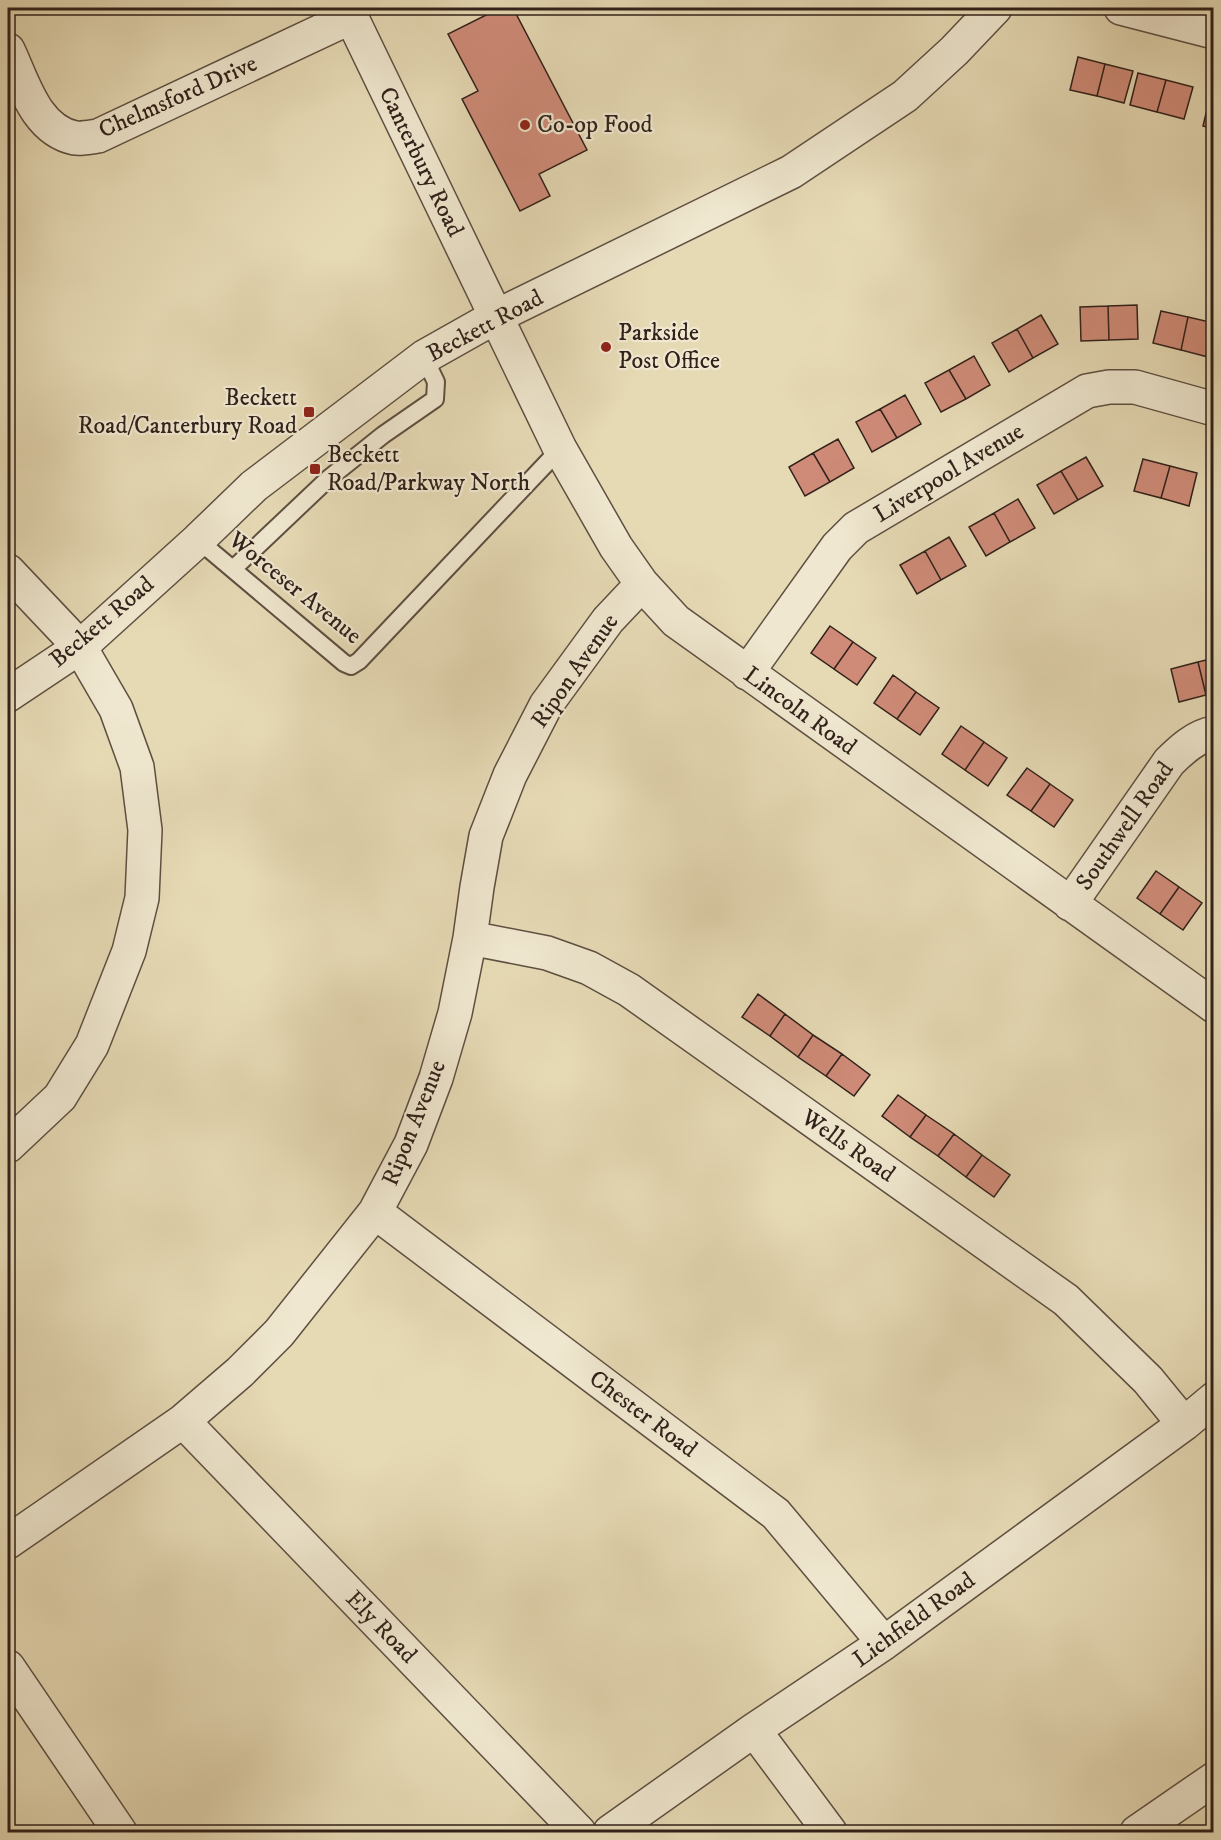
<svg xmlns="http://www.w3.org/2000/svg" width="1221" height="1840" viewBox="0 0 1221 1840" font-family="'IM FELL DW Pica',serif">
	<rect width="100%" height="100%" fill="#e6dab5"/>
	<filter id="stains"><feTurbulence type="fractalNoise" baseFrequency=".00333" numOctaves="4"/><feColorMatrix values="0 0 0 0 .2 0 0 0 0 .09 0 0 0 0 .02 0 0 0 .5 -.17"/></filter>
	<radialGradient id="worn" r=".72"><stop offset=".6" stop-color="#630" stop-opacity="0"/><stop offset="1" stop-color="#630" stop-opacity=".3"/></radialGradient>
	<path fill="#cf8b78" stroke="#31211a" stroke-width="1.5" d="M500 8H513L587 150 539 174 550 196 520 211 462 99 478 91 448 34Z
		M1078 57 1105 64 1097 96 1070 90Z
		M1105 64 1133 71 1124 103 1097 96Z
		M1138 73 1166 80 1157 112 1130 105Z
		M1166 80 1193 87 1184 119 1157 112Z
		M1211 93 1214 94V129L1203 126Z
		M1137 305 1138 339 1109 340 1108 306Z
		M1108 306 1109 340 1081 341 1080 307Z
		M1161 311 1188 317 1181 350 1153 343Z
		M1041 315 1058 344 1033 358 1017 329Z
		M1188 317 1214 323V333L1208 357 1181 350Z
		M1017 329 1033 358 1009 372 992 343Z
		M974 356 990 385 966 399 949 370Z
		M949 370 966 399 941 412 925 383Z
		M905 395 921 424 897 438 880 409Z
		M880 409 897 438 872 452 856 422Z
		M838 439 854 468 830 482 813 453Z
		M813 453 830 482 805 496 789 467Z
		M1086 457 1103 486 1078 500 1061 471Z
		M1143 459 1170 466 1161 498 1134 491Z
		M1170 466 1197 473 1189 506 1161 498Z
		M1061 471 1078 500 1054 514 1037 485Z
		M1214 486V514L1207 512Z
		M1018 499 1035 528 1010 542 994 513Z
		M994 513 1010 542 986 556 969 527Z
		M949 537 966 566 941 580 925 551Z
		M925 551 941 580 917 594 900 565Z
		M830 626 853 642 834 669 811 653Z
		M853 642 876 658 857 685 834 669Z
		M1214 658V693L1206 695 1198 662Z
		M1198 662 1206 695 1179 702 1171 669Z
		M893 675 916 692 897 719 874 703Z
		M916 692 939 708 920 735 897 719Z
		M961 726 984 742 965 770 942 754Z
		M984 742 1007 758 988 786 965 770Z
		M1027 768 1050 784 1031 811 1007 795Z
		M1050 784 1073 800 1054 827 1031 811Z
		M1156 871 1179 887 1160 914 1137 898Z
		M1179 887 1202 903 1183 930 1160 914Z
		M758 994 785 1014 770 1036 742 1017Z
		M785 1014 813 1035 798 1057 770 1036Z
		M813 1035 842 1054 826 1076 798 1057Z
		M842 1054 870 1075 854 1096 826 1076Z
		M898 1095 926 1115 910 1137 882 1116Z
		M926 1115 954 1134 938 1156 910 1137Z
		M954 1134 982 1155 966 1177 938 1156Z
		M982 1155 1010 1175 994 1197 966 1177Z"/>
	<g fill="none" stroke-linecap="round" stroke-linejoin="round">
		<g stroke="#5e4f41" stroke-width="20">
			<path id="service" d="M198 540 344 663 351 666 359 661 560 449
				M233 569 328 479 383 435 435 399 436 382 424 357"/>
		</g>
		<g stroke="#5e4f41" stroke-width="36">
			<path id="minor" d="M347 8 560 449 616 547 642 584 676 621 1214 1006
				M1121 8 1214 32
				M8 50C23 81 35 130 75 138 81 139 91 137 98 136L351 17
				M8 571 80 647 116 709 137 767 145 830 142 898 129 951 92 1045 60 1097 8 1146
				M747 673 837 547 856 528 1087 391 1109 387H1135L1214 409
				M8 695 80 647 198 540 254 486 424 357 495 317 791 172 905 96 954 51 995 8
				M1070 904 1169 762C1181 750 1196 736 1214 733
				M470 938 547 953 589 968 629 990 1066 1300 1148 1380 1184 1424
				M375 1212 776 1514 884 1643
				M183 1421 579 1832
				M8 1542 183 1421 240 1372 279 1333 375 1212 411 1144 436 1078 455 1013 470 938 477 887 486 836 510 775 546 705 608 620 642 584
				M8 1667 120 1832
				M754 1730 830 1832
				M610 1832 754 1730 884 1643 1184 1424 1214 1399
				M1137 1832 1214 1779"/>
		</g>
		<use href="#service" stroke="#efe7cf" stroke-width="16"/>
		<use href="#minor" stroke="#efe7cf" stroke-width="33"/>
	</g>
	<g fill="#8f2418" stroke="#efe7cf" stroke-width="2">
		<circle cx="525" cy="125" r="6"/>
		<circle cx="606" cy="347" r="6"/>
		<rect x="303" y="406" width="12" height="12" rx="3"/>
		<rect x="309" y="463" width="12" height="12" rx="3"/>
	</g>
	<g text-anchor="middle" dominant-baseline="central" stroke-width="4.5" stroke-linejoin="round" paint-order="stroke">
		<g font-size="24" fill="#31211a" stroke="#efe7cf">
			<text transform="translate(178 97) rotate(-24)">Chelmsford Drive</text>
			<text transform="translate(421 162) rotate(64)">Canterbury Road</text>
			<text transform="translate(485 326) rotate(-28)">Beckett Road</text>
			<text transform="translate(949 473) rotate(-31)">Liverpool Avenue</text>
			<text transform="translate(295 588) rotate(39)">Worceser Avenue</text>
			<text transform="translate(102 622) rotate(-40)">Beckett Road</text>
			<text transform="translate(575 671) rotate(-55)">Ripon Avenue</text>
			<text transform="translate(800 711) rotate(36)">Lincoln Road</text>
			<text transform="translate(1125 826) rotate(-55)">Southwell Road</text>
			<text transform="translate(414 1123) rotate(-68)">Ripon Avenue</text>
			<text transform="translate(848 1146) rotate(35)">Wells Road</text>
			<text transform="translate(643 1414) rotate(37)">Chester Road</text>
			<text transform="translate(914 1620) rotate(-36)">Lichfield Road</text>
			<text transform="translate(381 1627) rotate(46)">Ely Road</text>
		</g>
		<g font-size="24" fill="#31211a" stroke="#efe7cf" text-anchor="start">
			<text x="537" y="125">Co-op Food</text>
			<text x="618" y="333">Parkside<tspan x="618" dy="28">Post Office</tspan></text>
			<text x="297" y="398" text-anchor="end">Beckett<tspan x="297" dy="28">Road/Canterbury Road</tspan></text>
			<text x="327" y="455">Beckett<tspan x="327" dy="28">Road/Parkway North</tspan></text>
		</g>
	</g>
	<rect width="1221" height="1840" fill="none" stroke="#e6dab5" stroke-width="30"/>
	<rect x="9" y="9" width="1203" height="1822" fill="none" stroke="#31211a" stroke-width="3"/>
	<rect x="15" y="15" width="1191" height="1810" fill="none" stroke="#31211a" stroke-width="1.5"/>
	<rect width="100%" height="100%" filter="url(#stains)"/>
	<rect width="100%" height="100%" fill="url(#worn)"/>
</svg>
